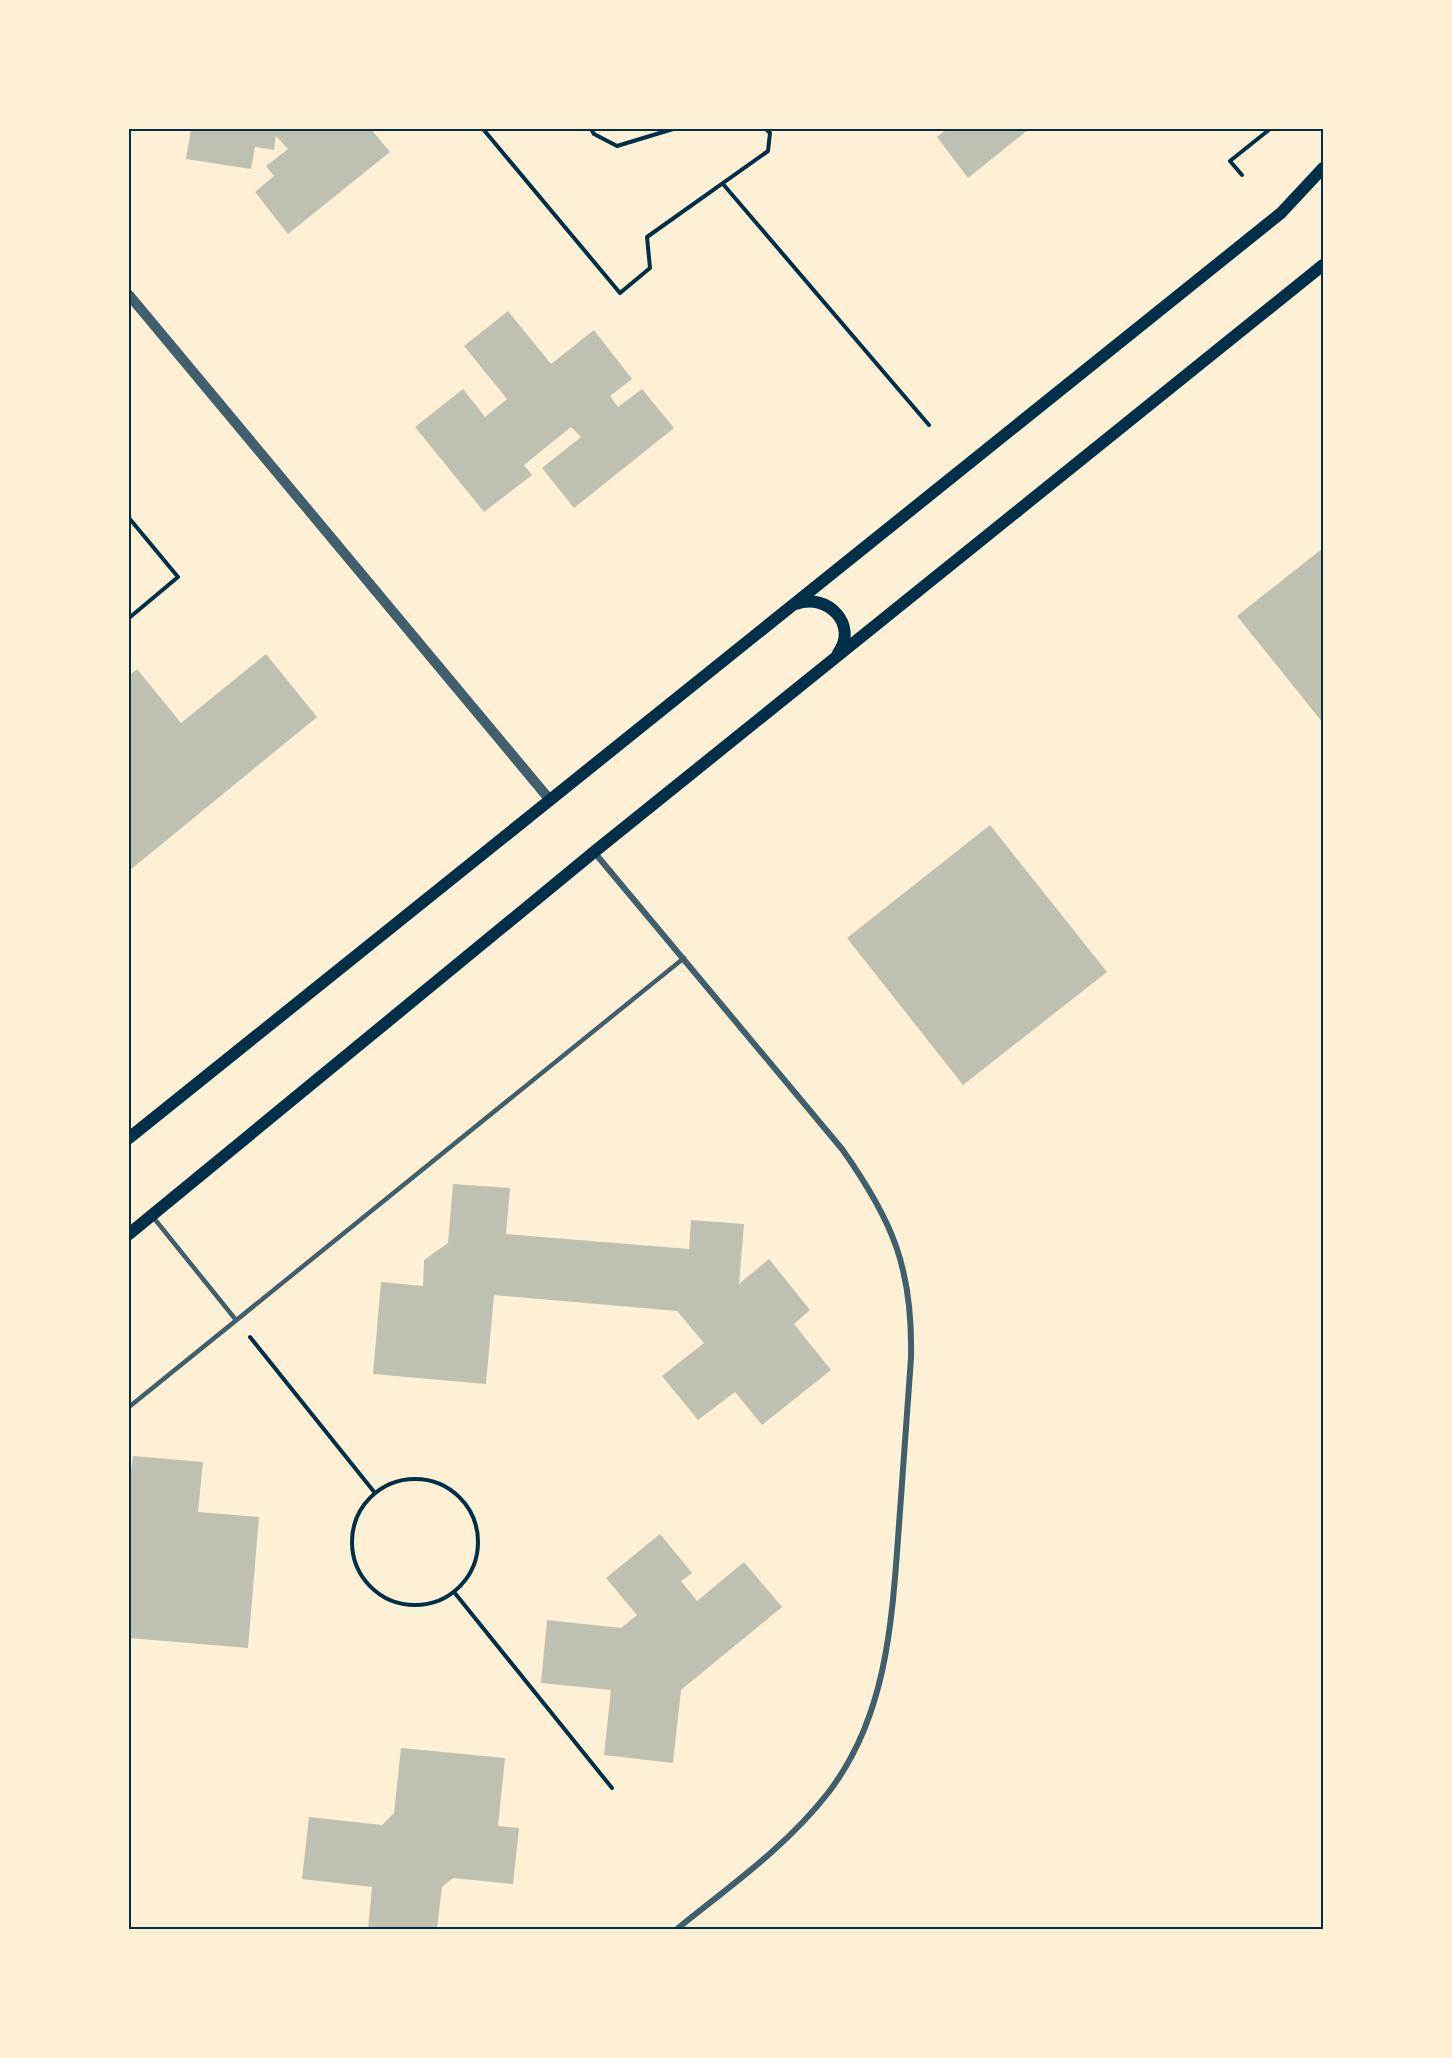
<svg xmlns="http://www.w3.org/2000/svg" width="1452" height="2058" viewBox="0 0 1452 2058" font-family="Cabin,sans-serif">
	<rect width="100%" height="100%" fill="#fdf0d5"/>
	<path fill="#bec0b2" d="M191 129H371L390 152 288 234 255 192 274 176 266 166 288 149 276 136 274 150 255 147 251 169 186 159Z
		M947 129H1029L968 178 937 137Z
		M508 311 551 364 594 330 632 379 610 396 618 407 642 389 674 428 574 508 542 468 581 437 571 427 524 465 532 475 484 512 415 427 463 389 485 417 507 399 464 346Z
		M1323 548V723L1237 616Z
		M266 654 317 717 129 871V676L137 669 181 723Z
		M990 825 1107 972 963 1085 847 938Z
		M453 1184 510 1188 506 1234 689 1249 691 1220 744 1224 739 1284 769 1259 810 1310 794 1324 831 1370 762 1425 735 1392 698 1420 662 1376 704 1343 677 1311 494 1295 486 1384 373 1374 381 1282 423 1286 424 1260 448 1243Z
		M133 1456 203 1462 198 1512 259 1517 248 1648 129 1638V1471H131Z
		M660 1534 692 1573 681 1581 697 1601 744 1562 782 1607 681 1690 673 1763 604 1755 611 1690 541 1683 547 1620 621 1628 637 1615 606 1578Z
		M401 1748 505 1758 498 1826 519 1828 513 1884 453 1878 442 1887 437 1929H368L372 1887 302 1879 309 1817 382 1825 394 1813Z"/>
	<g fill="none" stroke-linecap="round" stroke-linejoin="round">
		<path stroke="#003049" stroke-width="4" d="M483 129 620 293 650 268 647 237 768 151 770 133 766 129
			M591 129 594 134 617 146 673 129
			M1242 175 1230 161 1270 129
			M723 184 929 425
			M129 518 178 577 129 618
			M250 1337 375 1493
			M352 1542a63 63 0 1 1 126 0a63 63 0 1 1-126 0Z
			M454 1592 612 1788"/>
		<path stroke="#3f606c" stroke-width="4.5" d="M153 1217 236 1320
			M129 1407 684 958"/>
		<path stroke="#3f606c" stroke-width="6" d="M594 852 842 1149C893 1221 913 1269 911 1358 907 1414 903 1470 899 1525 892 1619 888 1715 828 1793 786 1847 730 1886 677 1929"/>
		<path stroke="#3f606c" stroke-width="10" d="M129 295 550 800"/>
		<path stroke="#003049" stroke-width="12" d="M796 604C827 592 859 625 838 653
			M129 1138 1281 213 1323 168
			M129 1234 594 852 1323 265"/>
	</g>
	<rect width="1452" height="2058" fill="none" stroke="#fdf0d5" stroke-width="261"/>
	<rect x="130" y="130" width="1192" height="1798" fill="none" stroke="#003049" stroke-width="2"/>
</svg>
